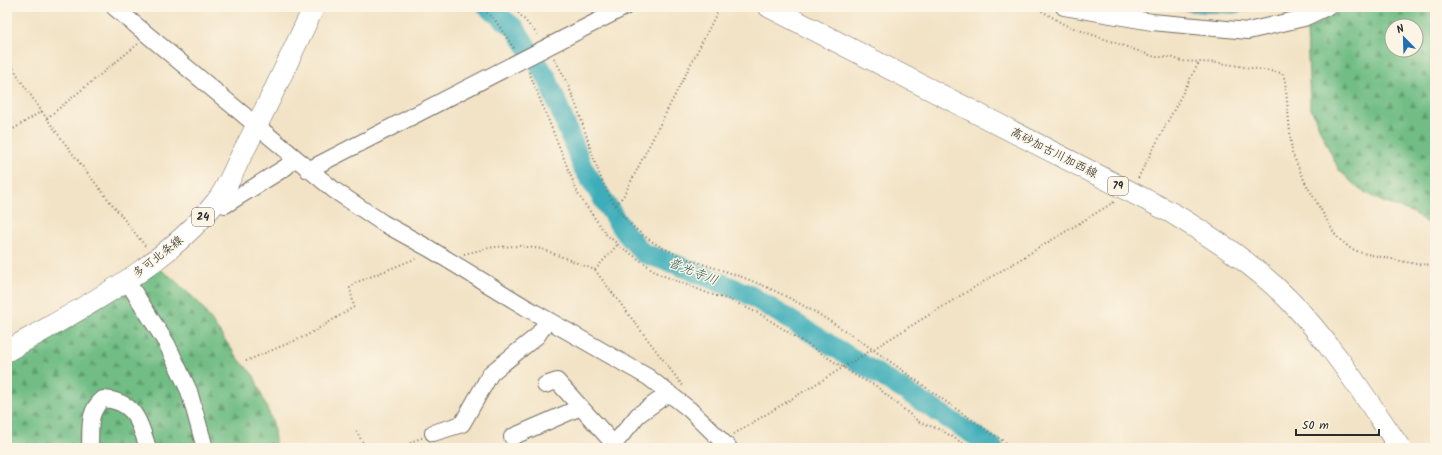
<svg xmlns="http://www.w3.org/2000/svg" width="1442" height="455" viewBox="0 0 1442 455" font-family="Kalam,'Klee One',sans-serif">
	<defs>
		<pattern id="forest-firs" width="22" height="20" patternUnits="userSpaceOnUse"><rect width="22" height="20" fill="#71bd85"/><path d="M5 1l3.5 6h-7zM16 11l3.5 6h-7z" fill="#5d9a6d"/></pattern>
		<pattern id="water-rules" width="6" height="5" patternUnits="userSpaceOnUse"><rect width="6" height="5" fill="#3eaeb9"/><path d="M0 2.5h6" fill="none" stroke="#348e97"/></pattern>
	</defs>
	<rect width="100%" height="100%" fill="#fcf5e5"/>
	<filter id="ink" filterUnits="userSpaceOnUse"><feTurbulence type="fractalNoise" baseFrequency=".025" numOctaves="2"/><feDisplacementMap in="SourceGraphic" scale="8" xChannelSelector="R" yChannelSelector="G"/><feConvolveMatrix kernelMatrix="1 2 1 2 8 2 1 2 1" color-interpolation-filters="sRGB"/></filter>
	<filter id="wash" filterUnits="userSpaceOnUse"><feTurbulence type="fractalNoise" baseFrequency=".012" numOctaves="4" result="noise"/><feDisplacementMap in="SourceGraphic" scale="16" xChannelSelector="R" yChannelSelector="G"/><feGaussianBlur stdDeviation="0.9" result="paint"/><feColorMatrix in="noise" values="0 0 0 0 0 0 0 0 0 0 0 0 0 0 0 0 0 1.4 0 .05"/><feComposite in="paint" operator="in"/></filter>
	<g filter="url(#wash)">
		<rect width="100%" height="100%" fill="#f2e3c6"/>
		<path fill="url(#forest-firs)" stroke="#4e7458" fill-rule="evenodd" d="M1344 7H1435V229L1412 212 1385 203 1359 189 1339 170 1325 141 1310 106 1307 30ZM1392 26H1416V50H1392Z
			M158 268 171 277 198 302 237 357 254 376 273 423 276 448H7V365Z"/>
		<path fill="url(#water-rules)" stroke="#346c72" d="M1153 7H1263L1235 13 1200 12Z"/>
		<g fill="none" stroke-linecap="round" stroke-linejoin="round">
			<path stroke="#3eaeb9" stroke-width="20" d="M487 7 515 28 547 78 583 168 622 229 643 253 675 264 748 294 891 382 994 448"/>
		</g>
	</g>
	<g filter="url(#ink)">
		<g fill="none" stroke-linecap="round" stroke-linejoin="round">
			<g stroke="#716b61" stroke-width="18">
				<path id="minor" d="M114 7 334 190 383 223 430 249 525 307 648 377 689 409 729 448
					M1064 7 1152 22 1248 31 1304 18 1327 7
					M308 170 625 7
					M217 201 225 205 286 167 294 158
					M127 281 167 344 189 391 205 448
					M545 385 557 381 614 444
					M433 433 462 424 491 373 537 336 548 320
					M512 437 581 407
					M90 448C91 430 87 412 103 399 135 401 139 421 148 448
					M611 448 638 415 669 393"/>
			</g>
			<g stroke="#716b61" stroke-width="22">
				<path id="major" d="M769 7 1172 213C1213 238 1255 265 1289 300 1332 344 1365 397 1400 448
					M7 351C81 308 161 270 216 202 227 189 234 169 242 154 268 106 290 56 314 7"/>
			</g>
			<path stroke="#716b61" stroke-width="2" stroke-dasharray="1 3" stroke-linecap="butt" d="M481 7 495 20 515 50
				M513 7 539 36
				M1041 7 1042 11 1065 25 1155 57H1171L1181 61 1220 63 1282 73 1285 80 1292 153 1305 182 1336 236 1350 248 1362 253 1416 264 1435 265
				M7 58C47 125 98 186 146 247
				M554 58C565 77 575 100 582 122 593 155 601 190 624 217 657 256 703 262 747 279 822 308 887 360 952 406 973 420 993 436 1016 448
				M529 72 579 196 606 234 620 246 659 274 710 294 730 300 760 314 858 377 876 386 919 422 941 430 971 448
				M47 118 138 44
				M7 133 42 111
				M1138 178 1199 62
				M616 205 624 195 720 7
				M464 254 493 247 520 246 542 249 595 270 683 386
				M595 270 618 244
				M246 361 306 336 354 307 350 288 355 283 417 258
				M356 431 366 448
				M734 434 1114 202
				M404 448 413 441 422 438"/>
			<use href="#minor" stroke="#fff" stroke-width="16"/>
			<use href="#major" stroke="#fff" stroke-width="21"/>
		</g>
	</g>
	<g text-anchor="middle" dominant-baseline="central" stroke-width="3" stroke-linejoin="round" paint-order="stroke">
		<g fill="#fcf5e5" stroke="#6a6863" stroke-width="1">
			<rect x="1108" y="177" width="20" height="18" rx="3"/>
			<rect x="192" y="208" width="22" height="18" rx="3"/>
		</g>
		<g font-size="11" font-weight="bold" fill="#2b2b2b">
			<text x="1118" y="186">79</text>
			<text x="203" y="217">24</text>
		</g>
		<g font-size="12" fill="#2b2b2b" stroke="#fcf5e5">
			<text transform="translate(1054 153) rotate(27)">高砂加古川加西線</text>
			<text transform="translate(158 257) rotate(-38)">多可北条線</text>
		</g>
		<g font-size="13" font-style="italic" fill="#335f64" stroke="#fcf5e5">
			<text transform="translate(693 272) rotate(22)">普光寺川</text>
		</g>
	</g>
	<rect width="1442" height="455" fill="none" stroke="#fcf5e5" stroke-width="24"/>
	<g transform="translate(1404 38) rotate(337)"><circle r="19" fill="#fcf5e5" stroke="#a8a49b"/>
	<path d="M0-3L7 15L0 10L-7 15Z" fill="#1f6fb2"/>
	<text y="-6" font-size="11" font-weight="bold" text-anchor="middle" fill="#2b2b2b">N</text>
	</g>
	<path d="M1296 429v6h83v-6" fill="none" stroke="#2b2b2b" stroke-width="2"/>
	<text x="1302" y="429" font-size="12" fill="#2b2b2b" stroke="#fcf5e5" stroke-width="3" paint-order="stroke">50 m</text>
</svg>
